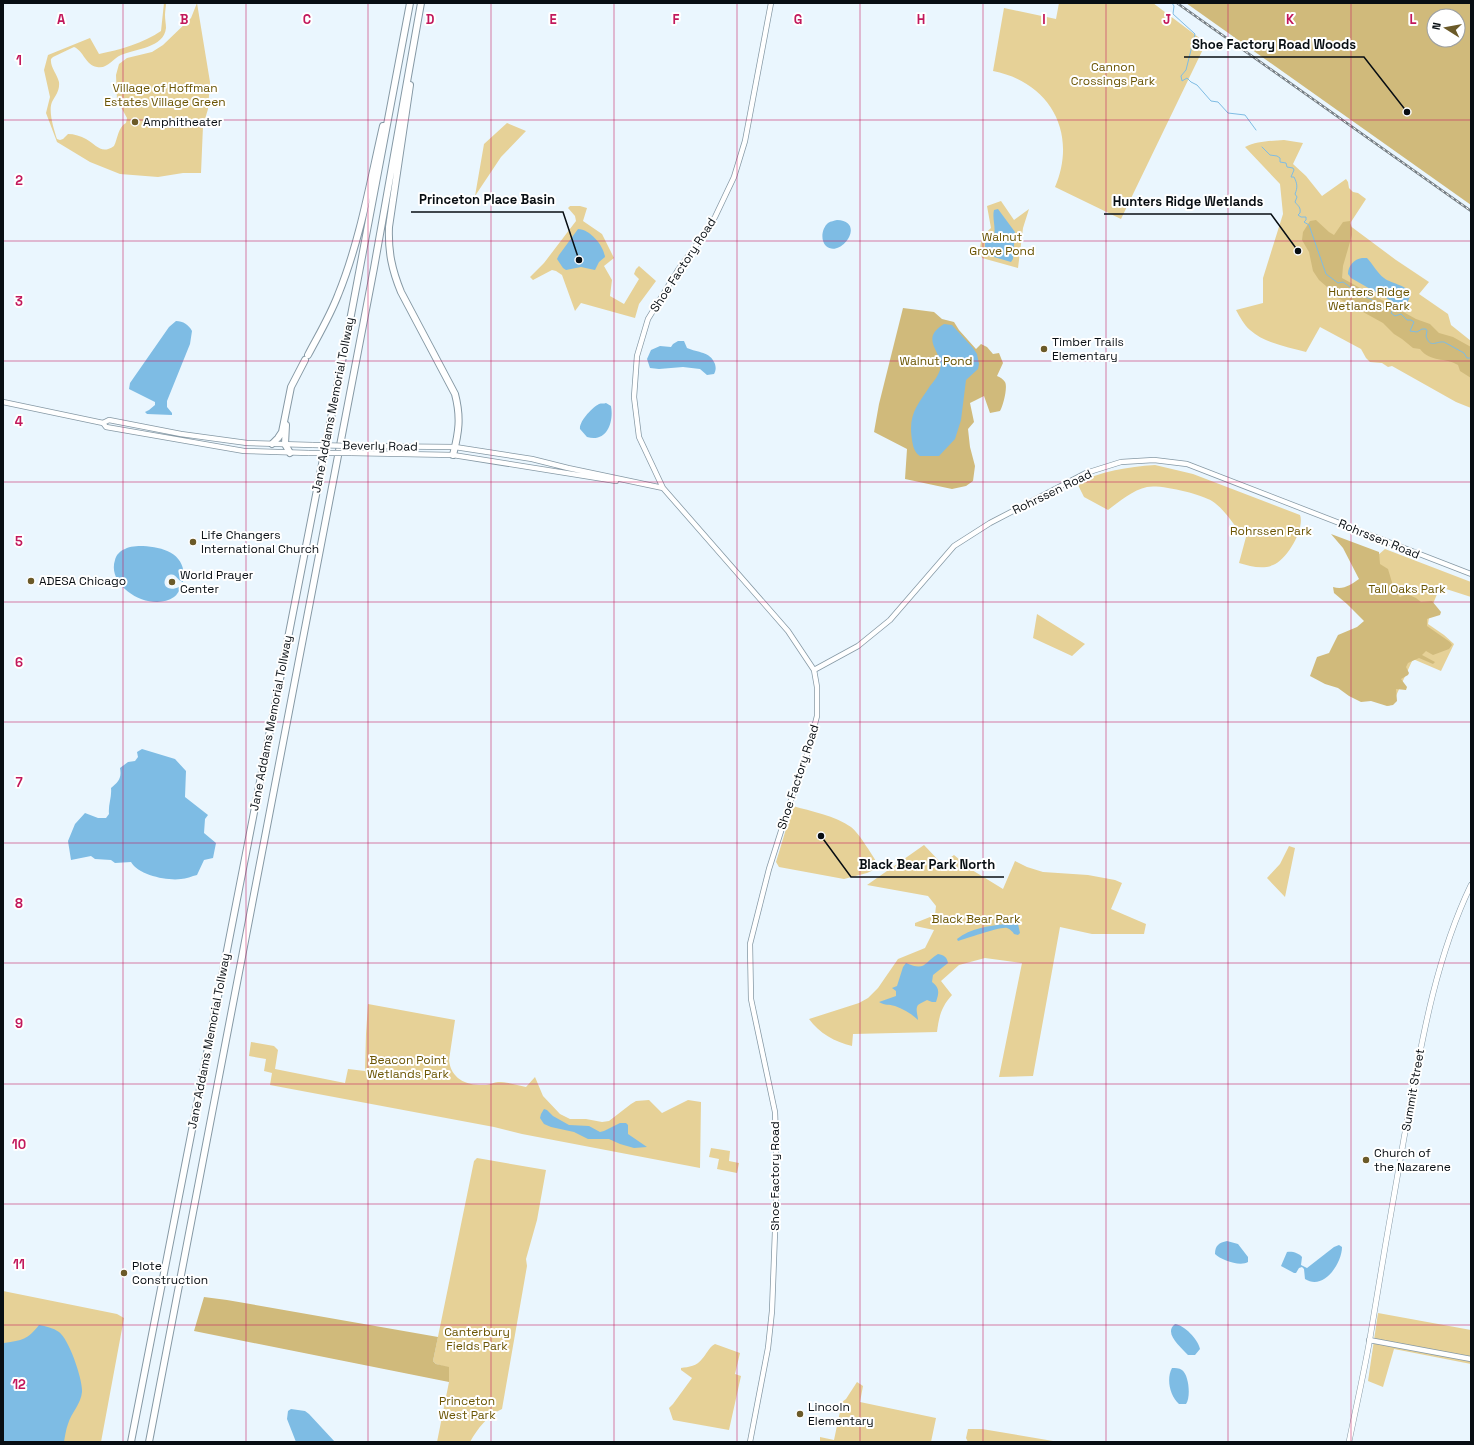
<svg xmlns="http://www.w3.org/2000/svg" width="1474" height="1445" viewBox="0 0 1474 1445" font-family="'Space Grotesk',sans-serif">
	<rect width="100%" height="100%" fill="#eaf6fe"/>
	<path fill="#e6d197" d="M164 3H166C166 7 165 11 165 15 165 20 166 24 166 28 164 48 135 49 121 55 112 59 108 69 97 67 85 65 84 51 74 47L53 57 51 59C50 67 57 74 59 82 60 91 55 96 52 102 48 111 54 130 57 139L60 140 63 139 68 134C74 134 81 136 86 139 97 145 101 155 114 146 118 138 118 127 126 123L127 118 117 100 116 75 119 64 127 58 152 52 163 45 191 18 197 3 210 82 208 109 203 126 201 173H183L158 177 120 174 90 162 57 142 46 113 50 97 44 70 48 55 90 38 99 54C119 50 144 43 161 31Z
		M1059 3H1153L1206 43 1121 219 1055 187C1078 133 1050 82 993 71L1004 8 1056 19Z
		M507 123 526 131 501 157 475 196 484 144Z
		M1284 140 1303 143 1293 164 1306 176 1322 196 1346 179 1348 182 1349 188 1353 192 1358 193 1366 199 1349 225 1396 260 1429 282 1419 294 1448 314 1451 325 1471 341V408L1456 402 1392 366 1388 367 1382 363 1370 362 1366 358 1361 349 1320 327 1306 352C1288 347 1264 343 1250 330 1244 325 1240 317 1236 310L1263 303V278L1283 214 1280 184 1245 147C1257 141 1271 141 1284 140Z
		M1001 201 1014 220 1029 209 1023 228 1018 268 982 258C978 246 981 236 991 228L987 206Z
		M570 206H580L587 208 583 221 602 234 614 258 604 266 612 280 610 296 624 304 639 279 634 274 636 269 639 266 656 281 639 304 635 318 581 303 575 311 562 275 556 271 552 270 533 280 530 277 544 263 576 221 575 216 568 208Z
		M1155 465 1193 474 1300 515C1305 529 1287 560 1273 565 1262 570 1250 566 1239 563L1246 537C1233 526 1226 510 1212 501 1201 494 1160 484 1147 487 1133 490 1120 501 1108 510L1084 497 1077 483C1102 471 1127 467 1155 465Z
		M1385 549 1471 582V597L1440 587 1430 611 1428 624 1444 635 1454 644 1441 671 1413 659 1395 698 1389 706 1357 677 1372 634 1370 562Z
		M1037 614 1085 644 1072 656 1033 638Z
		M793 806C810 811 836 816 851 827 860 834 873 857 880 867L867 873 844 879 779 867 776 862Z
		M924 845 942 864 954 855 972 870 1003 889 1015 861 1027 867 1043 872 1088 875 1115 880 1122 883 1111 909 1146 924 1144 934H1092L1060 927 1033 1076 999 1077 1022 963 985 958 959 965 941 981 952 995C941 1007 939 1017 937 1032L853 1034 852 1046C835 1042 819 1033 809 1019L859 1003 868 998 878 988 898 959 925 948 934 930 915 926V923L935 915 936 906 928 896 867 885Z
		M1289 846 1295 848 1285 897 1267 878 1280 864Z
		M368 1004 455 1020 449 1060C451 1080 468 1086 486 1085 490 1085 494 1082 498 1082 507 1082 517 1085 526 1087L535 1077 543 1096 560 1114 570 1119H586L602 1122 609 1121 631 1104 636 1101 649 1100 662 1113 688 1100 701 1102 700 1168 522 1134 494 1127 270 1085 272 1073 264 1071 266 1059 249 1056 251 1042 274 1046 278 1050 275 1069 345 1083 348 1069 365 1071 366 1034Z
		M711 1148 730 1151 729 1161 739 1163 737 1173 717 1169 719 1159 709 1157Z
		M477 1158 546 1170 537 1220 526 1259 527 1266 502 1409C487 1416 478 1428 470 1442H437L449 1382V1368L436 1364 433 1361 474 1161Z
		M3 1291 117 1314 124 1318 101 1442H3Z
		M1378 1313 1471 1330V1364L1394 1349 1383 1387 1368 1381Z
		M715 1344 740 1353 735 1374 741 1376 729 1430 673 1420 669 1408 673 1404 692 1378 681 1370V1368C689 1367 697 1366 702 1359 707 1354 708 1348 715 1344Z
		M857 1382 863 1386 860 1402 936 1418 931 1442H820V1437L834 1440 842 1402 846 1399Z
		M968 1429H982L1059 1442H968L966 1438Z"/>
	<path fill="#d0ba7b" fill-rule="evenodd" d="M1186 3H1471V205ZM1434 16H1458V40H1434Z
		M1316 220 1329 232 1334 235 1343 222 1350 221 1352 229V235L1343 266 1342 278 1416 319 1430 324 1439 333 1453 337 1471 347V378L1460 371 1458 365C1445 357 1431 363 1420 349L1413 348 1402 339 1394 334 1383 323 1334 296 1326 286 1319 280 1313 271 1309 252 1302 240 1303 232 1310 221Z
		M903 308 934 312 942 319 954 322 959 330 976 349 981 344 987 347 993 354 999 353 1003 363 997 376C1000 377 1003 379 1005 382 1008 387 1003 406 1000 411L990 413 984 396 970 403 974 422 968 429 970 447 975 466 973 481 966 486 952 489 905 479 907 449 874 432 879 404Z
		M1331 534 1379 552 1380 564 1388 569 1394 589 1400 597 1407 594 1416 598 1421 602 1432 601 1441 612 1440 615 1427 619V626L1450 642 1452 645 1449 649 1433 655 1426 651 1422 655 1435 662 1433 664 1419 658 1408 663 1406 667 1409 673 1408 675 1401 679 1407 687 1406 690 1396 689 1397 701 1393 705 1387 706 1371 701 1361 702 1349 696 1338 688 1325 684 1310 676 1317 657 1329 653 1338 635 1357 627 1364 621 1347 604 1334 593 1333 587C1344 590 1350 585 1359 579L1343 548Z
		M204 1297 227 1300 438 1337 433 1361 436 1364 449 1367V1382L194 1331Z"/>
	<path fill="#7ebce4" d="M998 209 1015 232 1013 259 1011 262 987 255 985 250V240L994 236C996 227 992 218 994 210Z
		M837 220C867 221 841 259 826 246 820 240 822 228 828 223 831 221 834 221 837 220Z
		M578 229C590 229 604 246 605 257L599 262 595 270 581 267 566 270 563 268 557 259 559 255Z
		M1362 258H1367C1373 264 1377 273 1384 278 1394 286 1419 285 1406 305L1400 306 1351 278 1348 274C1348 266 1354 259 1362 258Z
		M176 321C183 321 189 325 192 331L190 344 167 401V407L172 413V415L147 414 145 412 149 410 155 405V402L129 389 130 383 169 327Z
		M944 324 952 325 973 348 977 354 979 364 978 369 966 380 961 420 955 439 939 456H920C914 452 913 446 912 440 908 414 917 406 930 386 934 381 938 376 940 370 944 351 918 340 944 324Z
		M678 341H684L687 348C698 353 710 351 715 364 716 368 716 370 714 374L707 375 700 369 683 367 659 369 650 368 647 359 651 350 660 346 671 347 673 344Z
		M606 403 611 406C614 422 607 443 587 437L580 429C579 421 593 407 599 404 601 403 604 404 606 403Z
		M143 546C165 547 188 555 183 582 176 580 176 571 167 576 160 586 169 592 179 587H181C179 591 177 595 174 597 151 613 106 587 115 560 116 555 120 551 125 549 130 546 137 546 143 546Z
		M142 749 175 759 186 771 185 797 208 815 205 819 204 833 216 843 213 858 204 860 197 875C192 876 186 879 181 879 167 881 138 875 131 862L115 863 111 860 95 859 91 856 71 860 68 841 75 824 85 813 98 818H106L109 814C108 805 112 797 111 788 118 782 122 779 120 768L128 762 135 761 138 757 137 752Z
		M1005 924H1018L1020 933 1018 935 1014 934C1013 932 1010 929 1007 928 1001 926 966 939 958 941L957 939C971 928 988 926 1005 924Z
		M938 954C944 955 947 957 948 963L933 975 932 982C940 988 939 993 936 1002H932L927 1000C924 1002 920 1003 918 1005 915 1009 918 1016 918 1020 912 1014 903 1009 895 1006 888 1004 886 1006 879 1002L896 996V991L892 988 897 986 903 967 906 963C926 972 924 962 938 954Z
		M544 1109 547 1110 553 1116 569 1125 589 1126 600 1132 604 1131 620 1123H626L628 1125V1134L647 1147 634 1148 620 1144 609 1139H588L574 1132 551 1127 544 1124 540 1118 541 1114Z
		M1227 1241 1238 1244 1248 1257V1262C1240 1267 1221 1260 1215 1254 1215 1245 1219 1243 1227 1241Z
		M1339 1245 1342 1247C1342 1263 1324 1291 1305 1279L1304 1269 1302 1267 1299 1268 1296 1273H1294L1281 1266 1287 1252C1292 1251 1299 1253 1302 1257L1301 1265 1307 1268 1334 1247Z
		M1175 1324C1184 1325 1198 1339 1200 1349L1195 1355H1188C1181 1347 1163 1333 1175 1324Z
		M39 1325C46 1326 53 1328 59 1332 69 1339 83 1380 82 1392 81 1404 71 1413 68 1424 66 1429 65 1436 64 1442H3V1344L4 1343C23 1340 27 1340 39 1325Z
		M1172 1368C1175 1368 1179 1368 1182 1370 1189 1375 1191 1397 1186 1404H1179C1170 1396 1166 1379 1172 1368Z
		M291 1409 305 1411 309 1414 335 1442H296L287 1419 288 1411Z"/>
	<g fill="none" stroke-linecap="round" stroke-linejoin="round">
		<path stroke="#7ebce4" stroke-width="1" d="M1172 3 1174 6 1173 14 1195 34 1186 70 1181 76 1182 81 1187 78 1191 82 1197 85 1211 101 1218 102 1228 113 1245 115 1256 130
			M1262 147 1270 155 1277 156 1280 158V162L1286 163 1287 167 1293 168 1294 170 1291 177H1294C1297 183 1298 187 1295 194L1297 197 1295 202C1298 206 1301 207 1300 213L1298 215 1301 217H1306V220L1304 222 1309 225 1326 274 1338 283 1343 282 1364 297C1371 298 1376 303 1382 307 1385 309 1388 307 1391 308L1393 310 1391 313 1395 316 1401 314 1407 320H1411L1414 322 1410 331 1417 332 1422 329H1426L1427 331 1426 336C1430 349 1436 341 1444 342L1464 353 1467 358H1471"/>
		<g stroke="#8699a5" stroke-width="6">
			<path id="tertiary" d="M3 402 103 423 106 427 244 451 309 453
				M103 423 109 420 181 434 247 443 313 445
				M353 446 455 447 532 459 568 468 663 488
				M351 453 453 455 616 481
				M814 670 858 646 890 620 954 546 990 523 1086 473 1121 462 1154 460 1187 464 1471 574
				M1369 1340 1471 1359
				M750 1442 768 1348 772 1311 776 1205V1139L775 1112 751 999 750 944 769 869 789 806 807 755 817 716V687L814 670 788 631 663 488 639 437 634 397 637 356 648 319 678 270 705 233 715 217 734 177 745 141 771 3"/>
		</g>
		<g stroke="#8699a5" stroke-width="6">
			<path id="secondary" d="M1349 1442C1356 1407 1364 1373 1370 1338 1381 1271 1392 1205 1404 1138 1420 1052 1433 964 1471 885"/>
		</g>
		<g stroke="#8699a5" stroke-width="8">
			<path id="motorway" d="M410 85 389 227C388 252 392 270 401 292L455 394C461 417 459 432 453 455
				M308 355C318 336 330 316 338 295 360 241 370 182 383 126
				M286 425 285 444 290 453
				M272 444 278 438 282 432 291 387 305 360
				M131 1442 348 331 410 3
				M149 1442 374 268 421 3"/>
		</g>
		<use href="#tertiary" stroke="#fff" stroke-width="4.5"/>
		<use href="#secondary" stroke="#fff" stroke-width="5"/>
		<use href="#motorway" stroke="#fff" stroke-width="6"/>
		<g stroke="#747d83" stroke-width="2.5">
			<path id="rail" d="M1177 3 1471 211"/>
		</g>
		<use href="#rail" stroke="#fff" stroke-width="1" stroke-dasharray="3" stroke-linecap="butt"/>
		<g stroke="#8699a5" stroke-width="6" stroke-linecap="butt">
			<path id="tertiary-bridge" d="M313 445 353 446
				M309 453H351"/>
		</g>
		<use href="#tertiary-bridge" stroke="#fff" stroke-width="4.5"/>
	</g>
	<path fill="none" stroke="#c2185b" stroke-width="1" stroke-opacity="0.55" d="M123 3V1442M246 3V1442M368 3V1442M491 3V1442M614 3V1442M737 3V1442M860 3V1442M983 3V1442M1106 3V1442M1228 3V1442M1351 3V1442M3 120H1471M3 241H1471M3 361H1471M3 482H1471M3 602H1471M3 722H1471M3 843H1471M3 963H1471M3 1084H1471M3 1204H1471M3 1325H1471"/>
	<g fill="#6b5a28" stroke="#fff" stroke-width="1.5">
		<circle cx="135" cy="122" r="4"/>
		<circle cx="1044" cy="349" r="4"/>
		<circle cx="193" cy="542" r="4"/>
		<circle cx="31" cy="581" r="4"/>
		<circle cx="172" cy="582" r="4"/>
		<circle cx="1366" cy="1160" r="4"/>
		<circle cx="124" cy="1273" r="4"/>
		<circle cx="800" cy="1414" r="4"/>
	</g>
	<g text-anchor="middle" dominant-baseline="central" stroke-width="4" stroke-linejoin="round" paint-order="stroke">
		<g font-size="12" fill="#6b5504" stroke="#fff">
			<text x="1113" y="67">Cannon<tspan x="1113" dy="14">Crossings Park</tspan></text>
			<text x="165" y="88">Village of Hoffman<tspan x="165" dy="14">Estates Village Green</tspan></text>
			<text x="1002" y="237">Walnut<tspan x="1002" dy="14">Grove Pond</tspan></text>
			<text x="1369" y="292">Hunters Ridge<tspan x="1369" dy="14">Wetlands Park</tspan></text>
			<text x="936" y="361">Walnut Pond</text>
			<text x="1271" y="531">Rohrssen Park</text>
			<text x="1407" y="589">Tall Oaks Park</text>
			<text x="976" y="919">Black Bear Park</text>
			<text x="408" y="1060">Beacon Point<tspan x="408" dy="14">Wetlands Park</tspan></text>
			<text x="477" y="1332">Canterbury<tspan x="477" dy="14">Fields Park</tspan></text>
			<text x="467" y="1401">Princeton<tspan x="467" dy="14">West Park</tspan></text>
		</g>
		<g font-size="12" fill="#080e13" stroke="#fff" text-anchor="start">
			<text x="143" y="122">Amphitheater</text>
			<text x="1052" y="342">Timber Trails<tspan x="1052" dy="14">Elementary</tspan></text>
			<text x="201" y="535">Life Changers<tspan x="201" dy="14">International Church</tspan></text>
			<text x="180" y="575">World Prayer<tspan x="180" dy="14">Center</tspan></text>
			<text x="39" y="581">ADESA Chicago</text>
			<text x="1374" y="1153">Church of<tspan x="1374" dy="14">the Nazarene</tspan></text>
			<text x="132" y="1266">Plote<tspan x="132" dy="14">Construction</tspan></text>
			<text x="808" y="1407">Lincoln<tspan x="808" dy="14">Elementary</tspan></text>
		</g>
		<g font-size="12" fill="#080e13" stroke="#fff">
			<text transform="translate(683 265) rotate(-57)">Shoe Factory Road</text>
			<text transform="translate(333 405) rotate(-79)">Jane Addams Memorial Tollway</text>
			<text transform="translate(380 446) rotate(1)">Beverly Road</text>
			<text transform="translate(1052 492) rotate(-26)">Rohrssen Road</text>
			<text transform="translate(1379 539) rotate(22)">Rohrssen Road</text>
			<text transform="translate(271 723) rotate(-79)">Jane Addams Memorial Tollway</text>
			<text transform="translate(798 777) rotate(-72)">Shoe Factory Road</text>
			<text transform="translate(209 1041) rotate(-79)">Jane Addams Memorial Tollway</text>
			<text transform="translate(1413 1090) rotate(-80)">Summit Street</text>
			<text transform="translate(775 1176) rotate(-90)">Shoe Factory Road</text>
		</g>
	</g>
	<g font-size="13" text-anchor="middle" font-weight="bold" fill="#c2185b" stroke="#fff" stroke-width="4" stroke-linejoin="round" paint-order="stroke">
		<text x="61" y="24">A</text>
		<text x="184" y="24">B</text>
		<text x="307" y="24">C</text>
		<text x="430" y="24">D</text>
		<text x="553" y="24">E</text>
		<text x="676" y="24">F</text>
		<text x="798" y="24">G</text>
		<text x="921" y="24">H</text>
		<text x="1044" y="24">I</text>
		<text x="1167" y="24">J</text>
		<text x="1290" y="24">K</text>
		<text x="1413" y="24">L</text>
		<text x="19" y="65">1</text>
		<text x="19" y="185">2</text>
		<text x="19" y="306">3</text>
		<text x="19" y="426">4</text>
		<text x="19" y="546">5</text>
		<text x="19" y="667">6</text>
		<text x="19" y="787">7</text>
		<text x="19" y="908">8</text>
		<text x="19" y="1028">9</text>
		<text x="19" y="1149">10</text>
		<text x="19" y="1269">11</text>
		<text x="19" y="1389">12</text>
	</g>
	<path fill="none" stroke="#080e13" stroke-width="1.5" d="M1407 112L1364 57H1184M579 260L563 212H411M1298 251L1271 214H1104M821 836L851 877H1004"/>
	<g fill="#080e13" stroke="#fff" stroke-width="1.5">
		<circle cx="1407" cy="112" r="4"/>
		<circle cx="579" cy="260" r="4"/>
		<circle cx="1298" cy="251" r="4"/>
		<circle cx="821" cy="836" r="4"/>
	</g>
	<g font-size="13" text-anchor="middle" font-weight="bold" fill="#080e13" stroke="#fff" stroke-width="4" stroke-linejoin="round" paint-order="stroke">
		<text x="1274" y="49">Shoe Factory Road Woods</text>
		<text x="487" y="204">Princeton Place Basin</text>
		<text x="1188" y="206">Hunters Ridge Wetlands</text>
		<text x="927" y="869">Black Bear Park North</text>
	</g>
	<rect width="1474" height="1445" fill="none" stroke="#080e13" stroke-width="8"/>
	<g transform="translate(1446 28) rotate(281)"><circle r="19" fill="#ffffff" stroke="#9c9fa1"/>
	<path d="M0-3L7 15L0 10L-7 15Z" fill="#6b5a28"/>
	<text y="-6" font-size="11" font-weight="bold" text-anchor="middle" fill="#080e13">N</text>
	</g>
</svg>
